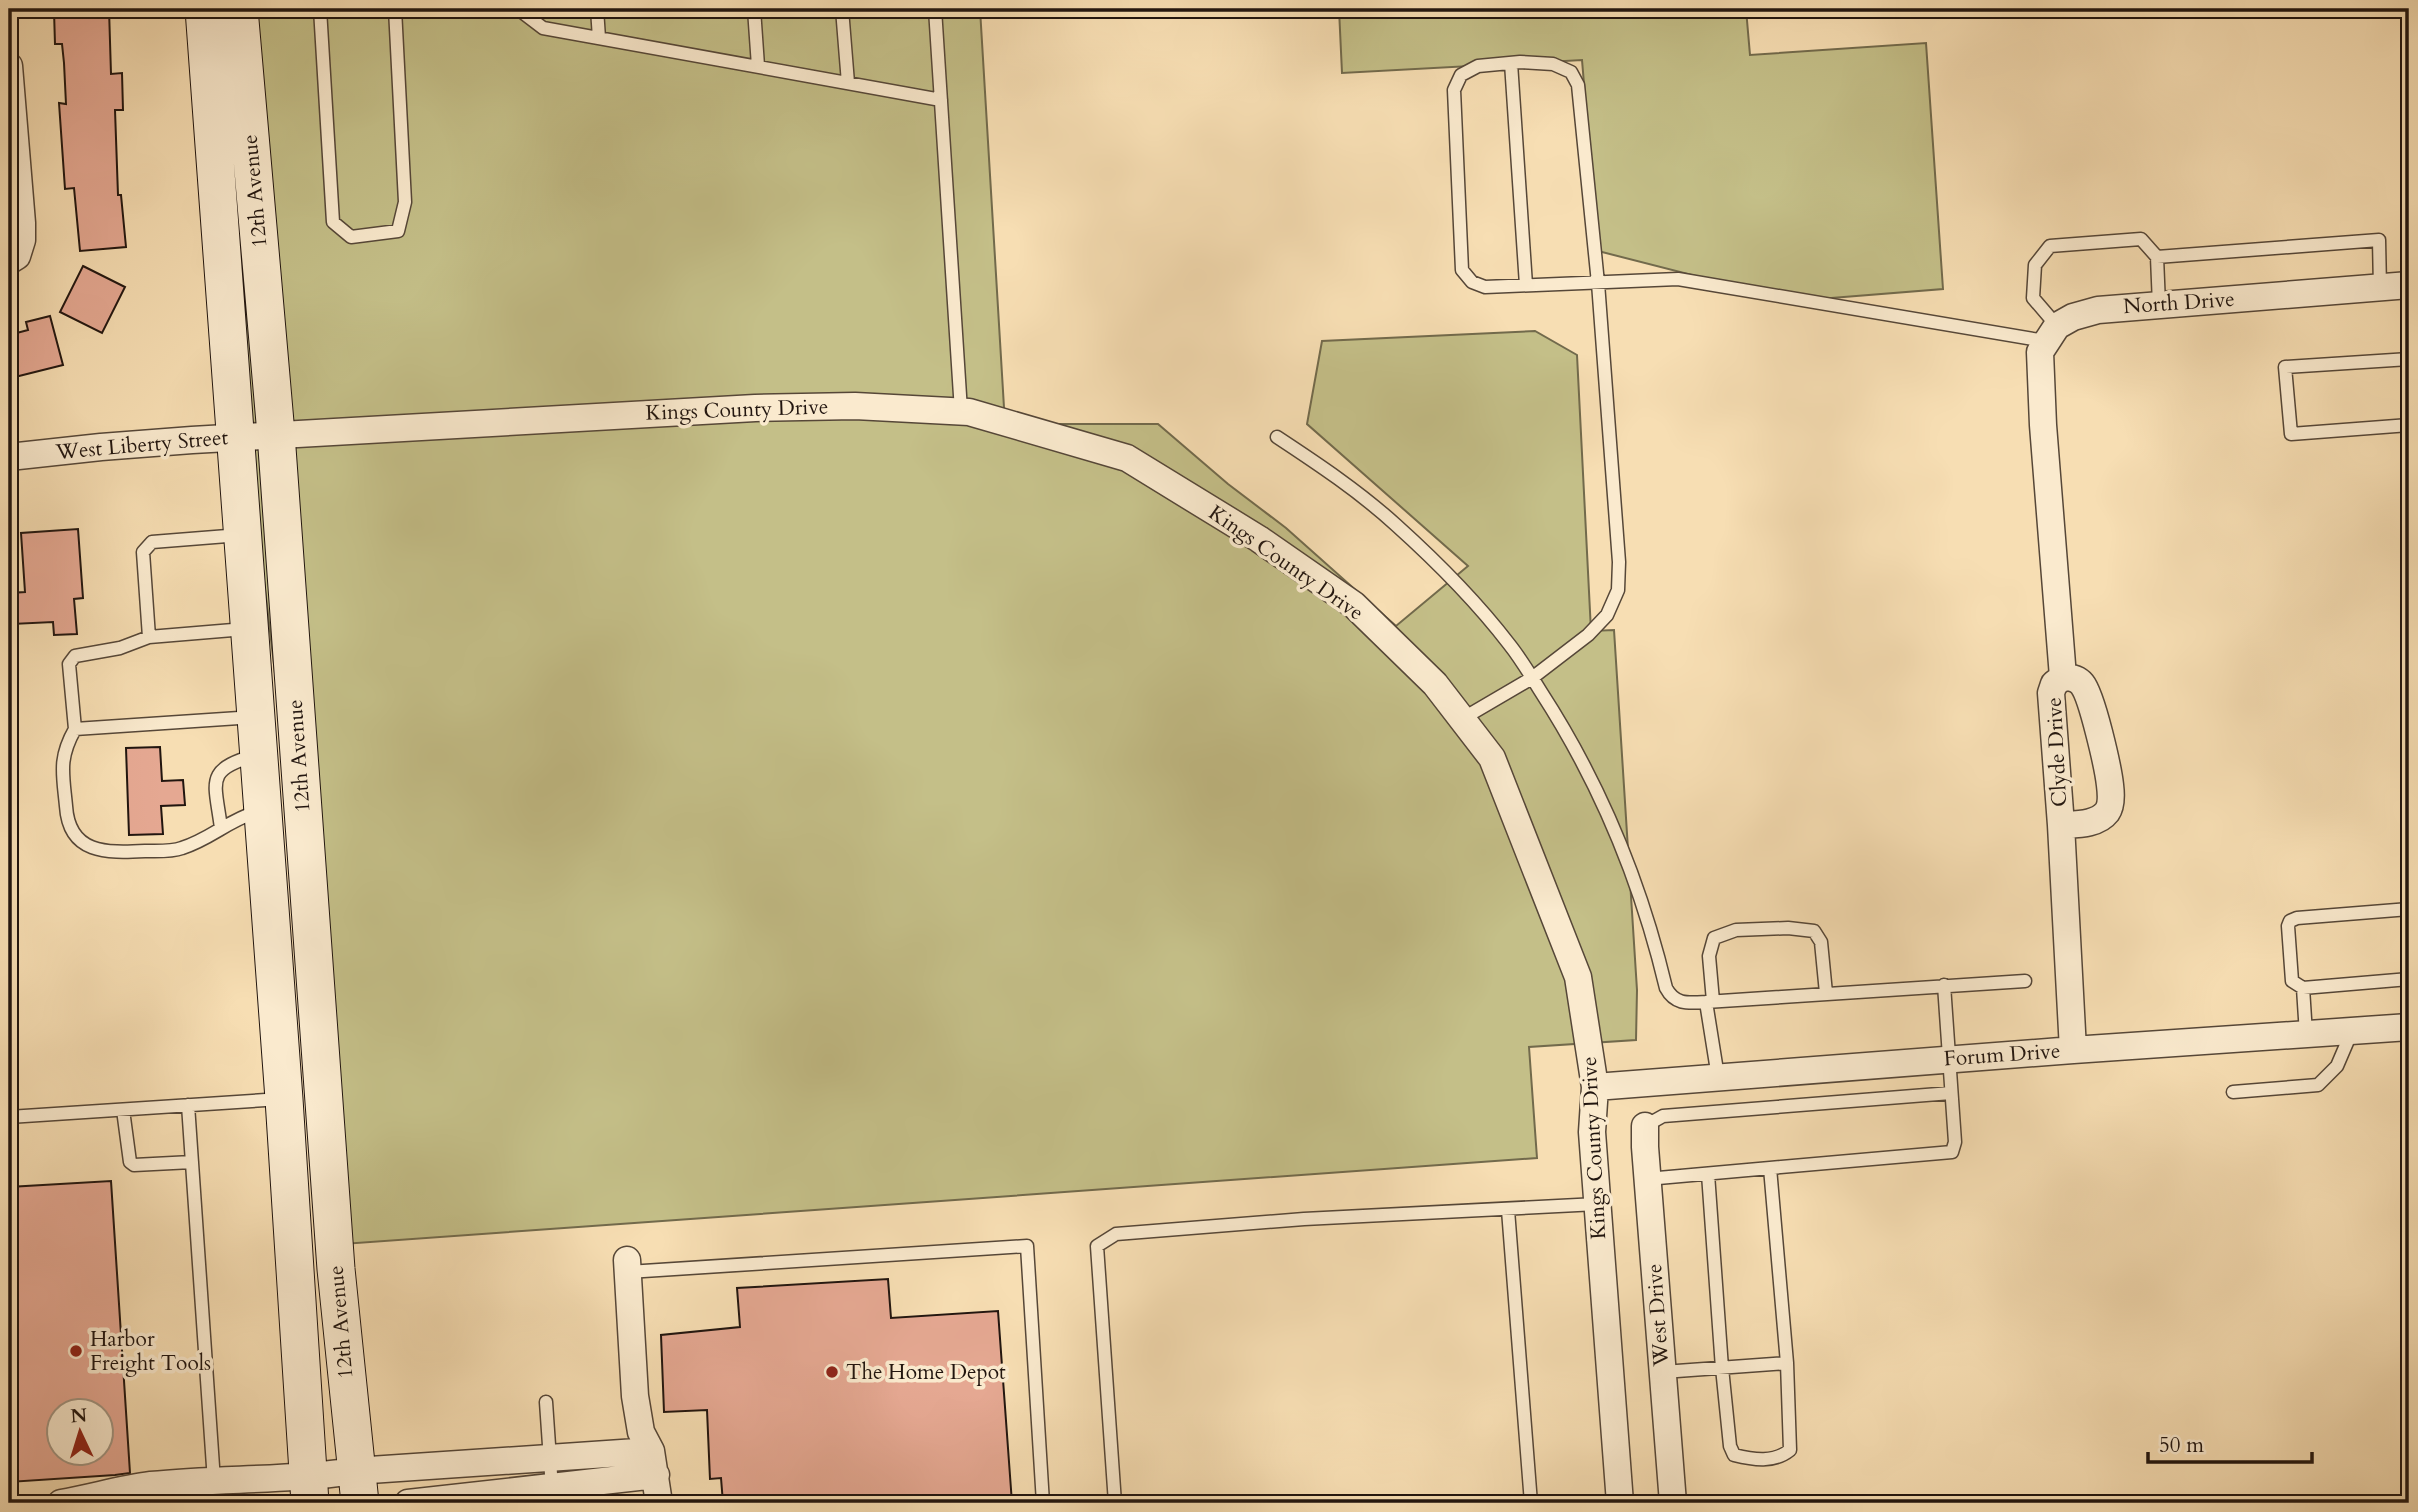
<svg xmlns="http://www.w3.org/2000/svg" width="2418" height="1512" viewBox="0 0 2418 1512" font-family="Cardo,serif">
	<rect width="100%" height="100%" fill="#f7deb3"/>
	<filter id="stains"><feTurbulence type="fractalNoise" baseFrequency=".00286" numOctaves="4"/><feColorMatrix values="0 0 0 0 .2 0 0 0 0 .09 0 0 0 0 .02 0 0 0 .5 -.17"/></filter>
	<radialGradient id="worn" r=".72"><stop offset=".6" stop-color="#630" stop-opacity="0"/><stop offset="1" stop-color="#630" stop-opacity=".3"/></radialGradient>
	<path fill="#c4bf88" stroke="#726a4c" stroke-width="2" d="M222 9H980L1005 424H1158L1228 484 1286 528 1396 626 1468 566 1307 424 1322 341 1535 331 1577 355 1591 631 1614 630 1637 990 1636 1040 1529 1047 1537 1158 343 1244 252 480Z
		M1339 9H1746L1750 55 1926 43 1943 289 1794 301 1598 251 1582 60 1342 73Z"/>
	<path fill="#e5a892" stroke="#21150f" stroke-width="2" fill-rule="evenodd" d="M109 9 111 74 122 73 123 110H115L118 195H121L126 247 80 251 74 188 65 189 59 103 66 104 64 63 62 44H55L54 11Z
		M83 266 125 287 102 333 60 312Z
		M50 316 63 365 11 378 9 368V335L28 330 26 322Z
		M78 529 83 598 74 599 77 634 54 635 53 622 12 624 10 593 25 592 21 533Z
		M160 747 162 781 183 780 185 805 161 806 163 834 129 835 126 748Z
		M111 1181 130 1473 115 1475 9 1482V1187ZM60 1410H102V1452H60Z
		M888 1279 891 1318 998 1311 1012 1503H723L721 1478 710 1479 707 1410 664 1412 661 1335 740 1327 737 1288Z"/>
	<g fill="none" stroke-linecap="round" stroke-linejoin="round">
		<g stroke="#564738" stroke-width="15">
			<path id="lane" d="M320 9 333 222 351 237 398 231 405 202 395 9
				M522 9V12L543 28 941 100
				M597 9 599 38
				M754 9 758 66
				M842 9 848 83
				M935 9 961 411
				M1511 63 1526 285
				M2157 257 2379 240 2380 288
				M2057 326 2033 298 2035 265 2050 246 2141 239 2157 257 2159 305
				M2409 359 2285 367 2291 434 2409 425
				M1277 437C1318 464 1360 492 1396 525 1436 561 1476 601 1509 644 1521 659 1531 676 1541 692 1600 783 1641 883 1666 988 1675 1005 1688 1003 1706 1002L1718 1077
				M240 535 152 542 143 552 149 637 245 629
				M149 637 120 648 75 656 69 664 75 729 254 717
				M1462 719 1532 678 1588 635 1607 615 1618 590 1619 562 1598 283 1578 85 1571 72 1553 64 1520 62 1478 66 1461 75 1454 90 1462 270 1472 282 1485 287 1678 279 2045 341
				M75 729C58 759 63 774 66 806 69 854 106 853 145 851 157 851 171 852 182 848 211 839 228 820 259 811
				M221 828C215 781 204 770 256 755
				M2303 988 2409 979
				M1713 1001 1709 956 1714 938 1736 930 1788 928 1814 931 1821 942 1826 993
				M1706 1002 2025 981
				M2306 1034 2303 988 2292 981 2288 926 2290 921 2297 918 2409 909
				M2233 1092 2318 1085 2337 1066 2352 1031
				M188 1105 214 1481
				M123 1110 130 1162 134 1165 192 1162
				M9 1117 281 1099
				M1645 1126 1663 1116 1951 1093
				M1708 1174 1722 1368 1730 1446 1734 1455C1754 1460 1774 1463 1790 1450L1787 1363
				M1647 1179 1770 1168
				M1508 1210 1531 1503
				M628 1272 1027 1246 1043 1503
				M1663 1372 1787 1363 1770 1168 1952 1152 1955 1142 1944 985
				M546 1402 553 1503
				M1115 1503 1097 1246 1116 1234 1304 1219 1597 1204"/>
		</g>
		<g stroke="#564738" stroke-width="29">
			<path id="street" d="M9 66 22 223V240L17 256 9 261
				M9 457 101 447 192 440 755 408 855 406 969 412 1127 458 1259 539 1354 605 1435 684 1492 758 1578 977 1595 1087 1592 1132 1620 1503
				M2063 677 2043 425 2040 352 2057 326 2073 317 2098 310 2409 285
				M2063 677C2070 677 2077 678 2082 684 2092 696 2108 767 2110 785 2111 793 2112 805 2107 812 2097 825 2076 824 2061 825L2051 693 2054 684Z
				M2061 825 2073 1050
				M1595 1087 2073 1050 2409 1027
				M1645 1126V1147L1673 1503
				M627 1260 635 1396 641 1432 651 1451 659 1503
				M61 1503C91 1498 120 1489 151 1485 219 1478 287 1481 355 1471L651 1451
				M408 1503 656 1475"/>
		</g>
		<g stroke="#21150f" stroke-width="39">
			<path id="secondary" d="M204 9 284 1099 310 1503
				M239 9 276 434 336 1269 360 1503"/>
		</g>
		<use href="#lane" stroke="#faeace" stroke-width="12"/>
		<use href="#street" stroke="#faeace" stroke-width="26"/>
		<use href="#secondary" stroke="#faeace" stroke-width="37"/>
	</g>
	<g fill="#8f2418" stroke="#faeace" stroke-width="2.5">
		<circle cx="76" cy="1351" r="7"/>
		<circle cx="832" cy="1372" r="7"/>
	</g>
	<g text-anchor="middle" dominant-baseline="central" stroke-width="7" stroke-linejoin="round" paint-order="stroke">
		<g font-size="21" fill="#21150f" stroke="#faeace">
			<text transform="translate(255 191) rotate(-95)">12th Avenue</text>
			<text transform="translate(2179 303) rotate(-4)">North Drive</text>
			<text transform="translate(737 410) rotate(-2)">Kings County Drive</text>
			<text transform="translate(142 445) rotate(-5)">West Liberty Street</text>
			<text transform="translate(1286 563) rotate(35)">Kings County Drive</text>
			<text transform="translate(2057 752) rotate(-93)">Clyde Drive</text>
			<text transform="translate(299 756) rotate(-94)">12th Avenue</text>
			<text transform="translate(2002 1055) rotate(-4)">Forum Drive</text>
			<text transform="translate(1594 1148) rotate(-93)">Kings County Drive</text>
			<text transform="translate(1658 1315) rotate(-94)">West Drive</text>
			<text transform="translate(341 1322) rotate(-95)">12th Avenue</text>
		</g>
		<g font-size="21" fill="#21150f" stroke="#faeace" text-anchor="start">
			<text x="90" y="1339">Harbor<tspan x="90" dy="24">Freight Tools</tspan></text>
			<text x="846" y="1372">The Home Depot</text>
		</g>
	</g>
	<rect width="2418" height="1512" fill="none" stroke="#f7deb3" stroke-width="35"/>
	<rect x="10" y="10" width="2397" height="1491" fill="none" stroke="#21150f" stroke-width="3.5"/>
	<rect x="18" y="18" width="2383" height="1477" fill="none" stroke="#21150f" stroke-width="2"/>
	<g transform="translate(80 1432) rotate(356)"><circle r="33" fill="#faeace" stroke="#a39582" stroke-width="2"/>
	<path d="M0-5L12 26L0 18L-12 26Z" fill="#8f2418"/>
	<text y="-10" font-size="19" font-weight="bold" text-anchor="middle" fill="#21150f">N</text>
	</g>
	<path d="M2148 1452v10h164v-10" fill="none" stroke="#21150f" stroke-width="3.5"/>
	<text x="2159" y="1452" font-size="21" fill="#21150f" stroke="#faeace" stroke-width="5" paint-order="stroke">50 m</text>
	<rect width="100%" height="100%" filter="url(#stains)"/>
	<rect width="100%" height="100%" fill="url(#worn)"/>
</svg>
